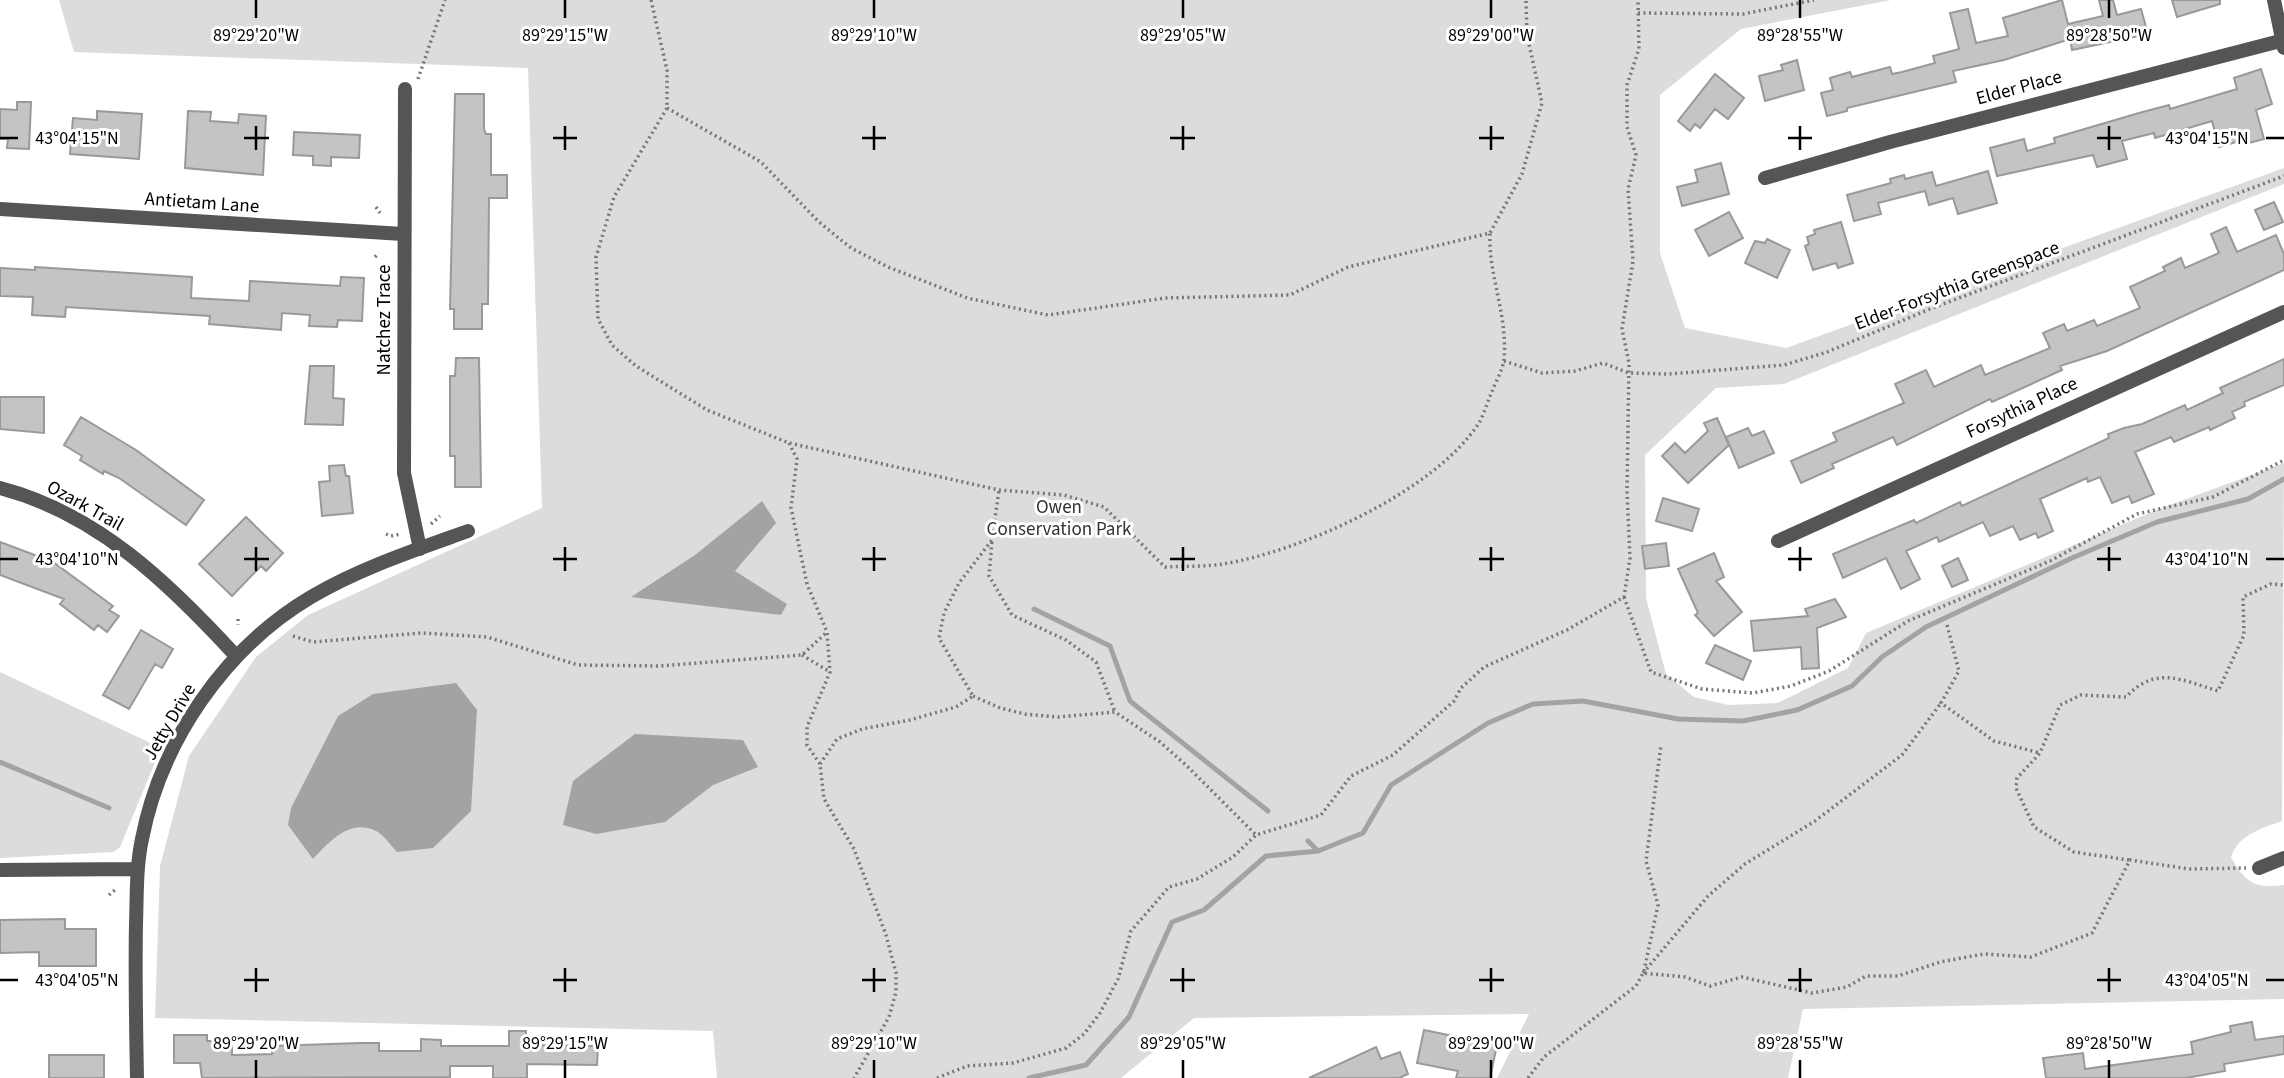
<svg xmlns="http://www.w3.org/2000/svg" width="2284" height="1078" viewBox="0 0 2284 1078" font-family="'Source Sans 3',sans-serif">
	<rect width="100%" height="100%" fill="#fff"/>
	<path fill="#dcdcdc" d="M59 0H1891L1741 29 1660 95V253L1685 328 1786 348 2284 168V184L1784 384 1716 388 1645 455 1646 598 1666 674 1694 697 1728 705 1778 703 1848 668 1866 633 2159 509 2284 463 2282 821C2262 828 2238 835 2231 857 2245 882 2254 889 2284 885V999L1803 1009 1788 1078H1497L1529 1014 1194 1018 1121 1078H717L713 1031 155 1018 160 866 189 756 256 657 308 615 542 508 528 68 74 52Z
		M0 672 161 748 120 847 114 852 0 858Z"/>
	<path fill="#a3a3a3" d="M762 501 776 523 735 571 787 604 781 615 631 597 695 555Z
		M456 683 477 710 471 811 433 848 397 852C391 846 384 835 376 831 350 818 329 842 313 859L288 825 291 808 338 716 373 694Z
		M635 734 743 740 758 767 713 785 665 822 596 834 563 825 573 781Z"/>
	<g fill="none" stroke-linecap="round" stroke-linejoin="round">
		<path stroke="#a3a3a3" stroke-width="5" d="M1034 609 1110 646 1130 701 1268 811
			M0 762 109 808
			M1308 841 1318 851
			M1029 1078 1086 1065 1129 1017 1172 922 1204 910 1266 856 1318 851 1363 833 1391 785 1488 723 1533 704 1583 701 1678 719 1743 721 1797 710 1852 686 1882 657 1926 627 2072 558 2157 522 2248 499 2284 479"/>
	</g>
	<path fill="#c4c4c4" stroke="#999" stroke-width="2" d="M2062 0 2068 24 2103 16 2099 0H2113L2117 15 2141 9 2148 34 2072 50 2070 39 2004 60 1953 71 1956 82 1847 108V111L1827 116 1821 93 1833 90 1830 78 1850 72 1852 77 1890 67 1892 74 1902 72 1935 63 1933 56 1959 49 1950 13 1968 9 1976 43 2008 36 2003 18Z
		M2172 0H2220V4L2177 17Z
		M1797 60 1804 90 1765 101 1759 76 1783 70 1781 65Z
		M2261 69 2272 104 2256 110 2264 139 2245 144 2243 140 2219 147 2212 121 2155 138 2154 133 2122 141 2127 159 2097 167 2093 155 1997 176 1990 148 2024 139 2027 151 2055 143 2054 138 2139 113 2169 105 2170 109 2237 89 2234 78Z
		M1715 74 1744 98 1728 119 1715 109 1700 128 1695 124 1690 131 1678 121Z
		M455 94H484V129L486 134H491V175H507V198H489L488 304H482V329H454V309H450Z
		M17 102H31L29 149 7 148 8 139H0V109L17 110Z
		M97 111 142 114 139 159 70 154 73 118 97 120Z
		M188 111 211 112 210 121 238 123 239 114 266 116 263 175 185 168Z
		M294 132 360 135 359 158 331 157V166L313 165V156L293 155Z
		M1721 163 1729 194 1682 206 1677 187 1698 182 1695 170Z
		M1988 171 1997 203 1958 214 1953 198 1929 205 1925 191 1878 203 1881 214 1854 221 1847 195 1891 183 1890 179 1904 175 1905 179 1932 172 1936 186Z
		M2274 202 2283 222 2264 230 2255 210Z
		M1729 212 1743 238 1709 256 1695 230Z
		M1841 222 1853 263 1838 268 1836 263 1813 270 1805 246 1809 244 1807 237 1815 234 1814 230Z
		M2226 227 2237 252 2276 235 2284 254V270L2107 351 2060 366 2062 370 1992 402 1990 399 1897 445 1893 437 1832 464 1834 468 1801 483 1791 461 1837 441 1833 433 1904 403 1895 384 1926 370 1934 387 1981 365 1985 375 2050 348 2043 333 2064 324 2067 331 2094 320 2097 326 2140 308 2130 287 2165 271 2163 267 2181 258 2185 268 2219 253 2211 234Z
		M1767 239 1790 250 1777 278 1745 263 1755 241 1765 243Z
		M35 267 192 277 191 298 249 301 250 281 340 286 341 277 364 278 362 321 338 320 337 327 309 326 310 315 282 313 281 330 209 324 210 316 66 307 65 317 32 315 33 297 0 296V268L35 270Z
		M456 358H479L481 487H455V456H450V376H455Z
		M2284 359V385L2244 402 2245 406 2232 412 2235 418 2210 430 2209 427 2174 442 2171 437 2135 452 2154 494 2132 503 2129 496 2112 503 2100 477 2088 482 2087 478 2040 499 2053 531 2038 538 2036 533 2020 540 2013 526 1990 536 1983 522 1939 542 1937 537 1906 551 1920 579 1901 589 1886 558 1843 578 1833 554 1914 520 1916 523 1960 502 1962 506 2109 438 2108 434 2124 428 2142 424 2185 405 2187 410 2223 393 2220 388Z
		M310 366H334L333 398 344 399 343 425 305 424Z
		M0 397H44V433L0 429Z
		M81 417 136 450 204 500 186 525 119 478 104 471 103 474 80 460 82 456 64 445Z
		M1717 418 1729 445 1688 483 1662 456 1675 443 1685 453 1708 431 1704 423Z
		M1748 428 1752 436 1764 431 1774 453 1739 468 1726 437Z
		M344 465 346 476H349L353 513 322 516 319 482 330 481 329 466Z
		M1663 498 1699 509 1692 531 1656 521Z
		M246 517 283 553 266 571 261 566 232 596 199 564Z
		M0 542 53 562 113 606 109 610 119 616 107 632 98 625 94 630 60 604 64 599 0 575Z
		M1666 543 1669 566 1645 569 1642 546Z
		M1714 553 1724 577 1716 581 1742 612 1714 636 1695 615 1698 613 1678 569Z
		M1958 558 1968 580 1952 587 1942 566Z
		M1835 599 1846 617 1817 628 1819 668 1802 669 1801 647 1754 651 1751 621 1808 616 1805 609Z
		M141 630 173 649 162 668 155 664 129 709 103 695Z
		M1715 645 1751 661 1743 680 1706 663Z
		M65 919V929H96V966H39V952L0 953V920Z
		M2252 1022 2255 1040 2284 1036V1054L2224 1064 2225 1071 2186 1078H2046L2043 1058 2083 1053 2085 1069 2193 1054 2191 1042 2231 1032 2230 1026Z
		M1424 1030 1497 1045 1490 1078H1456L1458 1071 1417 1063Z
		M509 1031H526V1045L598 1046 597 1065 527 1064V1078H493V1066H450V1077L202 1078 200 1063H174V1035H207V1041H232V1055L272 1054V1046L360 1043H379V1051H421V1039L441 1040V1046H509Z
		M1376 1047 1381 1059 1400 1052 1408 1074 1399 1078H1309Z
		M49 1055H104V1078H49Z"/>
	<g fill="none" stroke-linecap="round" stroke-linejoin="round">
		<path stroke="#777" stroke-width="3.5" stroke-dasharray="2 3.5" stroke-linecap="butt" d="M651 0 667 70V108L614 197 596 257 598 319 612 345 636 366 707 410 789 443 999 490 1064 495 1104 507 1165 567C1184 566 1204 567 1223 564 1302 551 1434 492 1479 423 1484 414 1487 403 1491 394 1495 383 1503 370 1504 359 1508 315 1488 275 1490 233
			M1638 13 1743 14 1814 0
			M418 79 445 0
			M667 108 761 162 819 222 851 248 888 267 967 298 1048 315 1165 298 1290 295 1348 267 1490 233 1522 174 1542 103 1527 35 1526 0
			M376 207 380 213
			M375 257 379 253
			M1504 361 1542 373 1575 371 1603 363 1629 373 1669 374 1784 365 1827 352 1935 307 2284 176
			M789 443 797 459 791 508 807 584 827 632 830 672 807 727V745L820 764 824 799 854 849 886 935 896 973V992L889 1017 854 1078
			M431 524 440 516
			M386 534 391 536 401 534
			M992 542 989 576 1012 615 1066 640 1096 662 1115 712
			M1624 597 1651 672 1702 689 1753 693 1791 686 1829 671 1908 621 2050 561 2137 514 2213 497 2284 460
			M238 619V625
			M1947 625 1959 671 1941 703 1994 741 2040 753
			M293 636 313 642 421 633 487 637 578 665 659 666 802 655 826 633
			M802 655 830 672
			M973 696 1000 708 1025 714 1058 717 1115 712 1160 742 1186 765 1256 835
			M820 764 837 739 862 729 910 720 956 707 973 696 939 638 944 613 959 583 992 540 999 490
			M2129 860 2074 852 2034 827 2016 788 2017 778 2040 753 2060 705 2081 695 2126 697C2156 665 2182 680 2218 691L2244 635 2243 597 2271 584 2284 585
			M109 895 115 890
			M1644 971 1658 905 1646 861 1661 745
			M1643 973 1708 896 1745 864 1815 821 1902 755 1941 703
			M937 1078 967 1066 1013 1063 1066 1048 1084 1034 1100 1013 1118 979 1131 931 1169 887 1197 879 1233 857 1256 835 1321 815 1351 776 1393 755 1454 701 1461 688 1484 667 1567 630 1624 597 1630 558 1627 492 1629 363 1622 329 1633 261 1628 189 1636 155 1627 127V85L1639 49 1638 0
			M1528 1078 1544 1057 1636 986 1643 973 1685 977 1710 986 1742 977 1812 993 1847 987 1866 976H1898L1940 962 1984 954 2031 957 2092 933 2130 860 2189 869 2246 868"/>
		<path stroke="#555" stroke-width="14" d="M2274 0 2284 48
			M405 89 404 473 420 549
			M1765 178 1890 142 2284 40
			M0 209 403 234
			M0 488C97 513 170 584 236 656
			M1778 541 2284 312
			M2259 868 2284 858
			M0 870 137 869
			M137 1078C136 1026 135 975 136 924 137 895 136 867 142 839 161 741 225 648 311 597 360 568 415 550 468 531"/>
	</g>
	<path fill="none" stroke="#000" stroke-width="2.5" d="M256 0V18M565 0V18M874 0V18M1183 0V18M1491 0V18M1800 0V18M2109 0V18M256 126V150M565 126V150M874 126V150M1183 126V150M1491 126V150M1800 126V150M2109 126V150M0 138H18M244 138H269M553 138H577M862 138H886M1170 138H1195M1479 138H1504M1788 138H1812M2097 138H2121M2266 138H2284M256 547V571M565 547V571M874 547V571M1183 547V571M1491 547V571M1800 547V571M2109 547V571M0 559H18M244 559H269M553 559H577M862 559H886M1170 559H1195M1479 559H1504M1788 559H1812M2097 559H2121M2266 559H2284M256 968V992M565 968V992M874 968V992M1183 968V992M1491 968V992M1800 968V992M2109 968V992M0 980H18M244 980H269M553 980H577M862 980H886M1170 980H1195M1479 980H1504M1788 980H1812M2097 980H2121M2266 980H2284M256 1060V1078M565 1060V1078M874 1060V1078M1183 1060V1078M1491 1060V1078M1800 1060V1078M2109 1060V1078"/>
	<g text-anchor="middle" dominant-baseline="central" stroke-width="6" stroke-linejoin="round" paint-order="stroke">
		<g font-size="19" fill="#000" stroke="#fff">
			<text transform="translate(2019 88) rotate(-15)">Elder Place</text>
			<text transform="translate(202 203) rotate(4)">Antietam Lane</text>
			<text transform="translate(1957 286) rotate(-21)">Elder-Forsythia Greenspace</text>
			<text transform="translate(384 320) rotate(-90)">Natchez Trace</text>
			<text transform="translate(2022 408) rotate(-25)">Forsythia Place</text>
			<text transform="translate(85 506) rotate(29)">Ozark Trail</text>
			<text transform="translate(170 722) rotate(-60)">Jetty Drive</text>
		</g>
		<g font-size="19" fill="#333" stroke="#fff">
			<text x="1059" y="507">Owen<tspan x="1059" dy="22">Conservation Park</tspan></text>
		</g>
	</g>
	<g font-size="18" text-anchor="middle" fill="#000" stroke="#fff" stroke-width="6" stroke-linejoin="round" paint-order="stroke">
		<text x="256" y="41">89°29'20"W</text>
		<text x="565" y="41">89°29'15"W</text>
		<text x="874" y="41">89°29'10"W</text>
		<text x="1183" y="41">89°29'05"W</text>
		<text x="1491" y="41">89°29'00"W</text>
		<text x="1800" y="41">89°28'55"W</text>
		<text x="2109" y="41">89°28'50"W</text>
		<text x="77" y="144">43°04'15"N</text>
		<text x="2207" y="144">43°04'15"N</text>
		<text x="77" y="565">43°04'10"N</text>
		<text x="2207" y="565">43°04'10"N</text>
		<text x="77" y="986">43°04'05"N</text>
		<text x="2207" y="986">43°04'05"N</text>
		<text x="256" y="1049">89°29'20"W</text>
		<text x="565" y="1049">89°29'15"W</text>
		<text x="874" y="1049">89°29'10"W</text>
		<text x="1183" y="1049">89°29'05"W</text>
		<text x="1491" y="1049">89°29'00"W</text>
		<text x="1800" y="1049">89°28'55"W</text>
		<text x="2109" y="1049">89°28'50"W</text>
	</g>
</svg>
